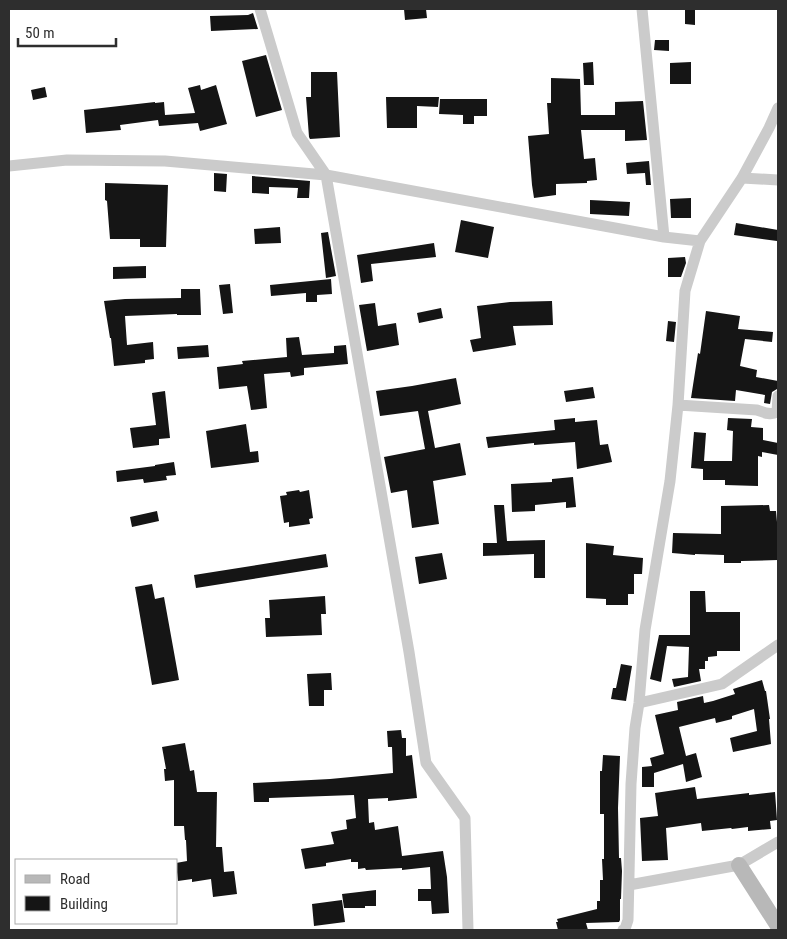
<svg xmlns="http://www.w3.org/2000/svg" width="787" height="939" viewBox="0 0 787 939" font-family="'Roboto Condensed',sans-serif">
	<rect width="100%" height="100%" fill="#fff"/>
	<path fill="#151515" d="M404 9H426L427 18 405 20Z
		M685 9H695V25L685 24Z
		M253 13 258 29 211 31 210 16 248 15Z
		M655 40H669V51L654 50Z
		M266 55 282 110 256 117 242 61Z
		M593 62 594 85H584L583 63Z
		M691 62V84H670V63Z
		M311 72H337L340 137 310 139 309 137 306 97H311Z
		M551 78 580 79 581 115H615V102L643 101 647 140 625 141V130H581L584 159 595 158 597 180 587 181V183L556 184V195L534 198 532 185 528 136 549 134 547 103H551Z
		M200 85 201 90 216 85 227 124 200 131 198 123 159 126 158 120 120 125 121 130 86 133 84 110 155 102V103L164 102 165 115 195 113 188 88Z
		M45 87 47 97 33 100 31 90Z
		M386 97H439L438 107 417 106V128H387Z
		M440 99H487V116H474V124H463V115L439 114Z
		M649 161 651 185H646L645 173 627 174 626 163Z
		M214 173 227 174 226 192 214 191Z
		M252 176 310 181 309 198H297L298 188 269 187V194L252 193Z
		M105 183 168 185 166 247H140V239H110L107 201 105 200Z
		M691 198V218H671L670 199Z
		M590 200 630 202 629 216 590 214Z
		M461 220 494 227 488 258 455 252Z
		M736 223 778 230 777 241 734 235Z
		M280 227 281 243 255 244 254 229Z
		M328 232 336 276 326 278 321 233Z
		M434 243 436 257 371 264 373 281 361 283 357 255Z
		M685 257 686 263 681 277H668V258Z
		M146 266V278L113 279V267Z
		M331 279 332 294 317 295V302H306V293L271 296 270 285Z
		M230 284 233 313 223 314 219 285Z
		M181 289H200L201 315H177V314L125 316 127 345 153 342 154 359 145 360V363L114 366 111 338H110L104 301 125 299 181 298Z
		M552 301 553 325 513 326 516 345 473 352 470 340 481 338 477 306 510 302Z
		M375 303 378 326 396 323 399 345 367 351 359 305Z
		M441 308 443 318 419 323 417 313Z
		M706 311 740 316 738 329 773 332 772 342 745 339 740 366 757 370 756 377 778 381 777 389 772 392 770 404 764 403 765 395 736 390 735 401 691 398 698 353 700 354Z
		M668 321 676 322 674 342 666 341Z
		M299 337 302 355 334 353V346L346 345 348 364 304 368V375L291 377 290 372 264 374 267 408 251 410 247 386 219 389 217 367 243 364 242 361 287 357 286 338Z
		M208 345 209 357 178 359 177 347Z
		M456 378 461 404 428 411 435 448 460 443 466 475 433 481 439 524 412 528 407 490 391 493 384 457 425 449 418 411 380 416 376 391 412 386Z
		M593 387 595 398 566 402 564 391Z
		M165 391 170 438 159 439V445L133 448 130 428 156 425 152 393Z
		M575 418V422L597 420 600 445 608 444 612 462 577 469 575 442 534 445V443L488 448 486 437 555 430 554 420Z
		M728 418 752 419 751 427 763 428V440L778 443V455L762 452V457L758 456V486L725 485V480H703V464V469L691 468 694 432 706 433 704 461H732L733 431 727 430Z
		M246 424 250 452 258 451 259 462 211 468 206 431Z
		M174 462 176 475 166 476 167 480 144 483 143 479 117 482 116 471 155 466V465Z
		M573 477 576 507 566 508V502L535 505V511L512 512 511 484 552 482V479Z
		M299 490 300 492 309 490 313 518 309 519 310 524 289 527V522L284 523 280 496 287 495 286 492Z
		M494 505H504L507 541 545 540V578H534V554L483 556V543H497Z
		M769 505 770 511H776L778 533V560L741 561V563H724V555L695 554V555L672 553 673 533 721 534V506Z
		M157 511 159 521 132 527 130 517Z
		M586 543 614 546 613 555 643 558 642 574H634V594H628V605H606V599L586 598Z
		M442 553 447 579 419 584 415 557Z
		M326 554 328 567 196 588 194 575Z
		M152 584 155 599 164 597 179 680 152 685 135 587Z
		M690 591H705L706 612H740V651H717V656L708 657V661H705V669H699L701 681 674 687 672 679 688 677 689 647 667 646 661 682 650 679 659 635H690Z
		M325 596 326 614H321L322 635 266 637 265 618H270L269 600Z
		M621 664 632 666 626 701 611 699 613 688H616Z
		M331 673 332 690H324V706H309L307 674Z
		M762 680 765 691H766L770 719H769L771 744 733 752 730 738 757 731 754 709 732 716V719L716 723 715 718 679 727 686 756 696 753 702 777 686 782 683 764 654 773V770V787H642V767L652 766 650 758 664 754 655 715 678 710 677 702 703 696 704 703 713 701 735 694 733 689Z
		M401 730 402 738H406V756L412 755 417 798 388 801V798L368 799 369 823 374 822 375 830 398 826 402 856 443 851 447 877 449 913 432 914 431 901H418V889H431L430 867 402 870V868L366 870 365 868 358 869V862H351V859L326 863V866L305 869 301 849 334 844 331 832 347 829 346 820 356 818 354 795 269 798V802H254L253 783 330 779 393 773 392 747H388L387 731Z
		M185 743 190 771 194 770 197 792H217L216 847H222L224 872 234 871 237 894 213 897 211 879 192 882V879L178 881 176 863 187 861 186 840H185L184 826H174V780L165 781 164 769H166L162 747Z
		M603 755 620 756 618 808 619 858H621L622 871 621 899H620V920L619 922 586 923 588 930H558L556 922H558L557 919 597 909V901H600V880H603L602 859H604V814H600V771H602Z
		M695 787 697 799 749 793V795L775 792 777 820 770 821 771 829 748 831V827L732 829 731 828 702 831 701 823 666 828 668 860 642 861 640 818 658 816 655 793Z
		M376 890V906H365V908H344L342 894Z
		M342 900 345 922 314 926 312 904Z"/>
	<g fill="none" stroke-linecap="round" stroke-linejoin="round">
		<path stroke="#cbcbcb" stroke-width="11" d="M260 9 297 133 326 175 409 652 426 763 465 818 468 930
			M642 9 664 237
			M9 166 67 160 165 161 326 175 664 237 700 241
			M742 178 778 180
			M678 405 757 410C763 412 770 416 777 412L778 396
			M639 703 722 684 778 645
			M629 885 739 865 778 842
			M623 930 625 929 628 920 631 784 635 728 639 703 645 630 670 481 678 405 685 291 700 241 742 178 769 128 778 108"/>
		<path stroke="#b8b8b8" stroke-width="16" d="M739 865 778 926"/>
	</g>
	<rect width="787" height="939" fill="none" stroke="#2e2e2e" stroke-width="20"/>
	<rect x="15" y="859" width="162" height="65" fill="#ffffff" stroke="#ababab"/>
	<rect x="25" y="875" width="25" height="8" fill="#b8b8b8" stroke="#ababab"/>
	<text x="60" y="884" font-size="15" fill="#2e2e2e">Road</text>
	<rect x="25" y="896" width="25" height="15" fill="#151515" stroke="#ababab"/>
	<text x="60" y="909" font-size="15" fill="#2e2e2e">Building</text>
	<path d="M18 38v8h98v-8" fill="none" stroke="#2e2e2e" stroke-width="2.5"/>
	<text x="25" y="38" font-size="15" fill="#2e2e2e" stroke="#ffffff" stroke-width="4" paint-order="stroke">50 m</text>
</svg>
